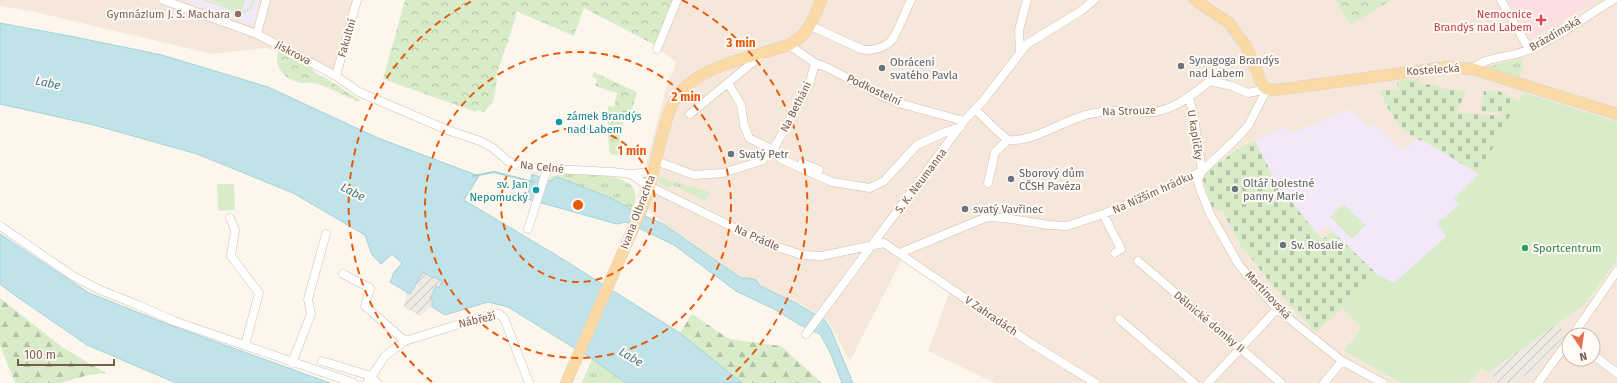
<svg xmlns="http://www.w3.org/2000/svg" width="1617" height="383" viewBox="0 0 1617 383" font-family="'Fira Sans',sans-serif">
	<defs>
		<pattern id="industrial-furrows" width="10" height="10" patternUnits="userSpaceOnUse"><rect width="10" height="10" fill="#efe9e4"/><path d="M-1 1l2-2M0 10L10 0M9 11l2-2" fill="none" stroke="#c7c0bb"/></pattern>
		<pattern id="grass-tufts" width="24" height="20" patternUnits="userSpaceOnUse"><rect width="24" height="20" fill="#d8ecc9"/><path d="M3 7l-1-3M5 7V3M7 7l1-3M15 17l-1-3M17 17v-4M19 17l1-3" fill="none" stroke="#b4c2a5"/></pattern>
		<pattern id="forest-firs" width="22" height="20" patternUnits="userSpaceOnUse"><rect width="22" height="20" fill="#d8ecc9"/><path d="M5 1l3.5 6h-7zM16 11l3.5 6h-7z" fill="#b4c2a5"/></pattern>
		<pattern id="cemetery-stones" width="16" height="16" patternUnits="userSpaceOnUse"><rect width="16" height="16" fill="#d8ecc9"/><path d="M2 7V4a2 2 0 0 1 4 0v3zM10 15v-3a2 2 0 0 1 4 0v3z" fill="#b4c2a5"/></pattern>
		<pattern id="park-crowns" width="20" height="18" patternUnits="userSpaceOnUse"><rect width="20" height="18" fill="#d8ecc9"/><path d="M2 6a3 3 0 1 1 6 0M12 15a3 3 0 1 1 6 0" fill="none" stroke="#b4c2a5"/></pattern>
	</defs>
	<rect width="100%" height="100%" fill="#fdf6ec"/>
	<path fill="#f5e8da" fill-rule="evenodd" d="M0 0H357L341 75 265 48 212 54 31 11 0 6Z
		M673 0H1617V383H995L928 351 950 291 903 257 850 361 827 320 802 305 760 286 749 278H741L663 224 637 198 667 85 676 63 655 45ZM1569 335H1593V359H1569Z"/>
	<path fill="url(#industrial-furrows)" d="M423 272 443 282 439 288 436 286 430 299 432 300V306L420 316 404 307 407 292 410 294Z
		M1557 324 1565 334 1532 377 1519 375 1508 383H1497L1489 372Z"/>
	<path fill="#f3e8fa" d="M187 0H259L253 25 186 2Z
		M1349 109 1370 128 1374 123 1402 151 1416 139 1423 141 1479 174 1454 199 1459 205 1437 223 1447 236 1393 283 1378 275 1327 225 1317 233 1277 184 1255 141 1285 126 1290 134Z"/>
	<path fill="#fbdfe3" d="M1507 0H1597L1530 40Z"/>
	<path fill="url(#grass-tufts)" d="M1521 58 1523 68 1519 79 1488 68 1487 67Z
		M564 173C587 175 652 170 632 210L611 198 550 181V177Z
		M659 176 690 187V186L710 192 706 201 673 185 668 188 659 183Z
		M592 359 626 383H582Z"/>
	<path fill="url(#forest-firs)" d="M0 298 62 347 106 373 88 375 61 383H15L0 345Z
		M692 314 729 339 781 346 822 383H742L680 333Z"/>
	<path fill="url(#cemetery-stones)" d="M1419 78V83L1439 86V88L1466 91 1457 112 1500 116 1501 112 1480 111 1484 91H1499L1518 101 1479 174 1424 141C1402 136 1388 110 1380 91L1398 89 1397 81Z
		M1255 141 1277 184 1322 240 1332 231 1378 275 1316 332 1272 285 1245 250H1243L1222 210H1215L1212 207 1203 179 1204 173 1243 146Z"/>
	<path fill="url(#park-crowns)" d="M405 0H673L655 45 584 8 574 36 516 11V17L496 76 497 81 493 102 484 112 477 110 476 112 383 79Z
		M1335 0H1391L1351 25Z
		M280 52 311 68 317 74 329 80 360 100 358 102C345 96 332 89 318 84 313 82 309 83 303 83 287 81 275 70 277 54Z
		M594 72 637 92 632 109 625 118 621 132 618 155 610 154 608 134V106L614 107 617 93 595 86 597 79 592 77Z"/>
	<path fill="#d8ecc9" d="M202 0H208L240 11 211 0H245L242 11 249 8 253 0H255L251 10 244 13H238Z
		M1525 93 1617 122V260L1584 305 1489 372 1482 368 1469 383H1401L1344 351 1362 328 1342 309 1378 275 1394 283 1447 236 1437 223 1459 205 1454 199 1479 174 1518 101Z
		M217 184H234L235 210 218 211Z
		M1343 204 1366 225 1352 239 1330 217Z"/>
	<path fill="#bfe3e8" stroke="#a5d3da" d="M0 23 75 37 162 55 268 87 378 138 479 176 464 200 561 258 680 333 742 383H626L592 359 508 307 488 302 445 315 432 307V300L430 299 436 286 439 288 442 281 434 277 433 278 423 272 410 294 390 282 393 276 392 275 402 263 392 254 381 264 372 255 365 235 293 193 197 154 94 125 0 104Z
		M532 174 550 181 557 177 611 198 632 210 663 224 741 278H749L756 280 760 286 796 303 825 320 831 330 853 383H842L830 352 820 334 800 325 774 309 736 291 674 245 626 222 617 224 527 199Z
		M0 234 89 293 178 328 330 383H176L87 345 13 294 0 284Z"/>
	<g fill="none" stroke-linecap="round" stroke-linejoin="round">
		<path stroke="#a5d3da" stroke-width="2" d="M473 176 494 172 533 182"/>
		<g stroke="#d1beb0" stroke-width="9">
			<path id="minor" d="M163 0 257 34 336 76 359 92 450 131 480 141 493 148 508 161 517 165 536 168 613 172 631 174 653 172
				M1501 0 1529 49
				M811 26 861 49C870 52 884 48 891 41 896 37 907 7 911 0
				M257 34 266 0
				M789 45 815 63 828 68 882 96 902 104 964 121
				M657 49 677 0
				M1020 51 1019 30 1027 0
				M1473 69C1484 58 1501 58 1516 54 1551 44 1582 18 1613 0
				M336 76 357 0
				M728 83 741 105 744 125 749 138 777 152
				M1267 89 1248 126 1235 140 1202 171 1198 180 1199 186 1210 214 1239 265 1277 309 1342 361 1383 383
				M1189 98 1194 117 1202 171
				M975 109 993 127 1008 140
				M690 114 763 54
				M1008 140C1033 143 1065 119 1090 114 1108 109 1135 112 1155 112 1177 108 1193 94 1210 81L1232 86 1248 93 1267 89
				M773 150 781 159 832 182 870 188 884 181 917 145 948 131 960 127
				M656 161 694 175 723 173 761 161 773 150 809 85 815 63
				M802 163 819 170
				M631 174 645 184 763 242 802 255 821 256 884 243 1029 342 1095 383
				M988 183 995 152 1008 140
				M1103 214 1121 249 1115 253
				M230 218 235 230 231 256 259 293 245 345
				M0 226 73 276 100 290 138 305 174 321 354 383
				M528 229 547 169
				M900 253 987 217 1005 218 1049 225 1067 226 1103 214 1156 193 1202 171
				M1138 261 1281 383
				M343 274 370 288 365 306 405 341
				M1119 319 1194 383
				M806 334 964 121 983 101 1027 44 1081 11 1094 0
				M1573 335 1617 271
				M1593 355 1617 373
				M322 361 371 376 377 383
				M292 363 311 314 308 299 326 234
				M367 383 385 356 405 341 492 314H499L504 318 529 383
				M1208 383 1277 309
				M1324 383 1342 361
				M1538 383 1569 340"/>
		</g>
		<g stroke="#dad1cd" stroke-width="12">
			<path id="major" d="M1195 0 1229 23 1246 46 1263 86 1267 89 1276 90 1447 67 1473 69 1492 75 1617 114
				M566 383 645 201C655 172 659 139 670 110 674 101 680 91 687 85 712 64 758 55 789 45 809 34 813 20 821 0"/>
		</g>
		<use href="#minor" stroke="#fff" stroke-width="8"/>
		<use href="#major" stroke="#fbd9a5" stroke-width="11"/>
	</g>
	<g fill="none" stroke="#e8590c" stroke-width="2" stroke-dasharray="7 5">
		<circle cx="578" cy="205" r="77"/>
		<circle cx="578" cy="205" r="153"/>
		<path d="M432 382A230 230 0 0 1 474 0M682 0A230 230 0 0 1 724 382"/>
	</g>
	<circle fill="#8d6e63" stroke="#fffaf3" stroke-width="1.5" cx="238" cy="14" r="4"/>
	<path fill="#e0444e" stroke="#fffaf3" stroke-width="1.5" d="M1539 14h4v4h4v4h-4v4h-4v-4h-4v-4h4z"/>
	<g fill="#6b7280" stroke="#fffaf3" stroke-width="1.5">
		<circle cx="1181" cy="66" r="4"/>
		<circle cx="882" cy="68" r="4"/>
		<circle cx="731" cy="154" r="4"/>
		<circle cx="1011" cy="179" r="4"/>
		<circle cx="1235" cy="189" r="4"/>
		<circle cx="965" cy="209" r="4"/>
		<circle cx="1283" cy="245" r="4"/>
	</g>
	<g fill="#0f9aa8" stroke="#fffaf3" stroke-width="1.5">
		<circle cx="559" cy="122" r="4"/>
		<circle cx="536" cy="190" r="4"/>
	</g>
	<circle fill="#2e9e5b" stroke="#fffaf3" stroke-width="1.5" cx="1525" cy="248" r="4"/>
	<g text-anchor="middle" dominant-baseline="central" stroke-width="4" stroke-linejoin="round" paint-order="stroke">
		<g font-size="11" fill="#785e54" stroke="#fffaf3" text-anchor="end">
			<text x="230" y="14">Gymnázium J. S. Machara</text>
		</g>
		<g font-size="11" fill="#be3a42" stroke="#fffaf3" text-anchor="end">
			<text x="1532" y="14">Nemocnice<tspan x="1532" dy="13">Brandýs nad Labem</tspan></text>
		</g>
		<g font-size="11" fill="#7a5c4d" stroke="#fffaf3">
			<text transform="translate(1555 34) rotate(-30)">Brázdimská</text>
			<text transform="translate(347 38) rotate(-74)">Fakultní</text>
			<text transform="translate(293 53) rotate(28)">Jiskrova</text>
			<text transform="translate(1433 70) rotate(-4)">Kostelecká</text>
			<text transform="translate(874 90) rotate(25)">Podkostelní</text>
			<text transform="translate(796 107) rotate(-63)">Na Betháni</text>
			<text transform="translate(1129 111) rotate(-2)">Na Strouze</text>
			<text transform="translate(1195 135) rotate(81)">U kapličky</text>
			<text transform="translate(542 167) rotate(6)">Na Celné</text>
			<text transform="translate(921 181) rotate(-53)">S. K. Neumanna</text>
			<text transform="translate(1153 193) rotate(-24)">Na Nižším hrádku</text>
			<text transform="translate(638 212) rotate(-69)">Ivana Olbrachta</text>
			<text transform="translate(757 238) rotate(24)">Na Prádle</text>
			<text transform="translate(1268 295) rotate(47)">Martinovská</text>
			<text transform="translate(991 316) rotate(34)">V Zahradách</text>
			<text transform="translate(477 320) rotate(-13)">Nábřeží</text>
			<text transform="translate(1209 322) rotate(40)">Dělnické domky II</text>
		</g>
		<g font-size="11" fill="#5b616d" stroke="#fffaf3" text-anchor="start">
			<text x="1189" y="60">Synagoga Brandýs<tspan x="1189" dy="13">nad Labem</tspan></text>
			<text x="890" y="62">Obrácení<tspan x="890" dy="13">svatého Pavla</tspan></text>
			<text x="739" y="154">Svatý Petr</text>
			<text x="1019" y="173">Sborový dům<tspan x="1019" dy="13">CČSH Pavéza</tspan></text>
			<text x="1243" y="183">Oltář bolestné<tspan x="1243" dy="13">panny Marie</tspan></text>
			<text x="973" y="209">svatý Vavřinec</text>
			<text x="1291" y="245">Sv. Rosalie</text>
		</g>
		<g font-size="11" fill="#0d838f" stroke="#fffaf3" text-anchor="start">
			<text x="567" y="116">zámek Brandýs<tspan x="567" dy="13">nad Labem</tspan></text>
			<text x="528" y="184" text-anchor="end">sv. Jan<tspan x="528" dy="13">Nepomucký</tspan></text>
		</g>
		<g font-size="11" fill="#27864d" stroke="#fffaf3" text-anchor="start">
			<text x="1533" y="248">Sportcentrum</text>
		</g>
		<g font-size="12" font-style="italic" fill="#437c86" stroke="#fffaf3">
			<text transform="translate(48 83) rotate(12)">Labe</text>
			<text transform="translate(353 192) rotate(27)">Labe</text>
			<text transform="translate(631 357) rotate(31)">Labe</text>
		</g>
	</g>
	<circle cx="578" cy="205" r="6" fill="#e8590c" stroke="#fffaf3" stroke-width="2"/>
	<g font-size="12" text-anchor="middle" font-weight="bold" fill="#e8590c" stroke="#fffaf3" stroke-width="4" stroke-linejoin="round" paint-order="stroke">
		<text x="741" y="47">3 min</text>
		<text x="686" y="101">2 min</text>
		<text x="632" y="155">1 min</text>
	</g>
	<g transform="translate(1581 347) rotate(167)"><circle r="19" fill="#fffaf3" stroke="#cabbb1"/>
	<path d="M0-3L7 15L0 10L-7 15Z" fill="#e76f51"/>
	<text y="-6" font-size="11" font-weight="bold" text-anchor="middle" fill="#7a5c4d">N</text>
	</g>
	<path d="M18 359v6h96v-6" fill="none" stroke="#7a5c4d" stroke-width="2"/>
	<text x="24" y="359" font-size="12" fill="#7a5c4d" stroke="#fffaf3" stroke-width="3" paint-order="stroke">100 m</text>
</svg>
